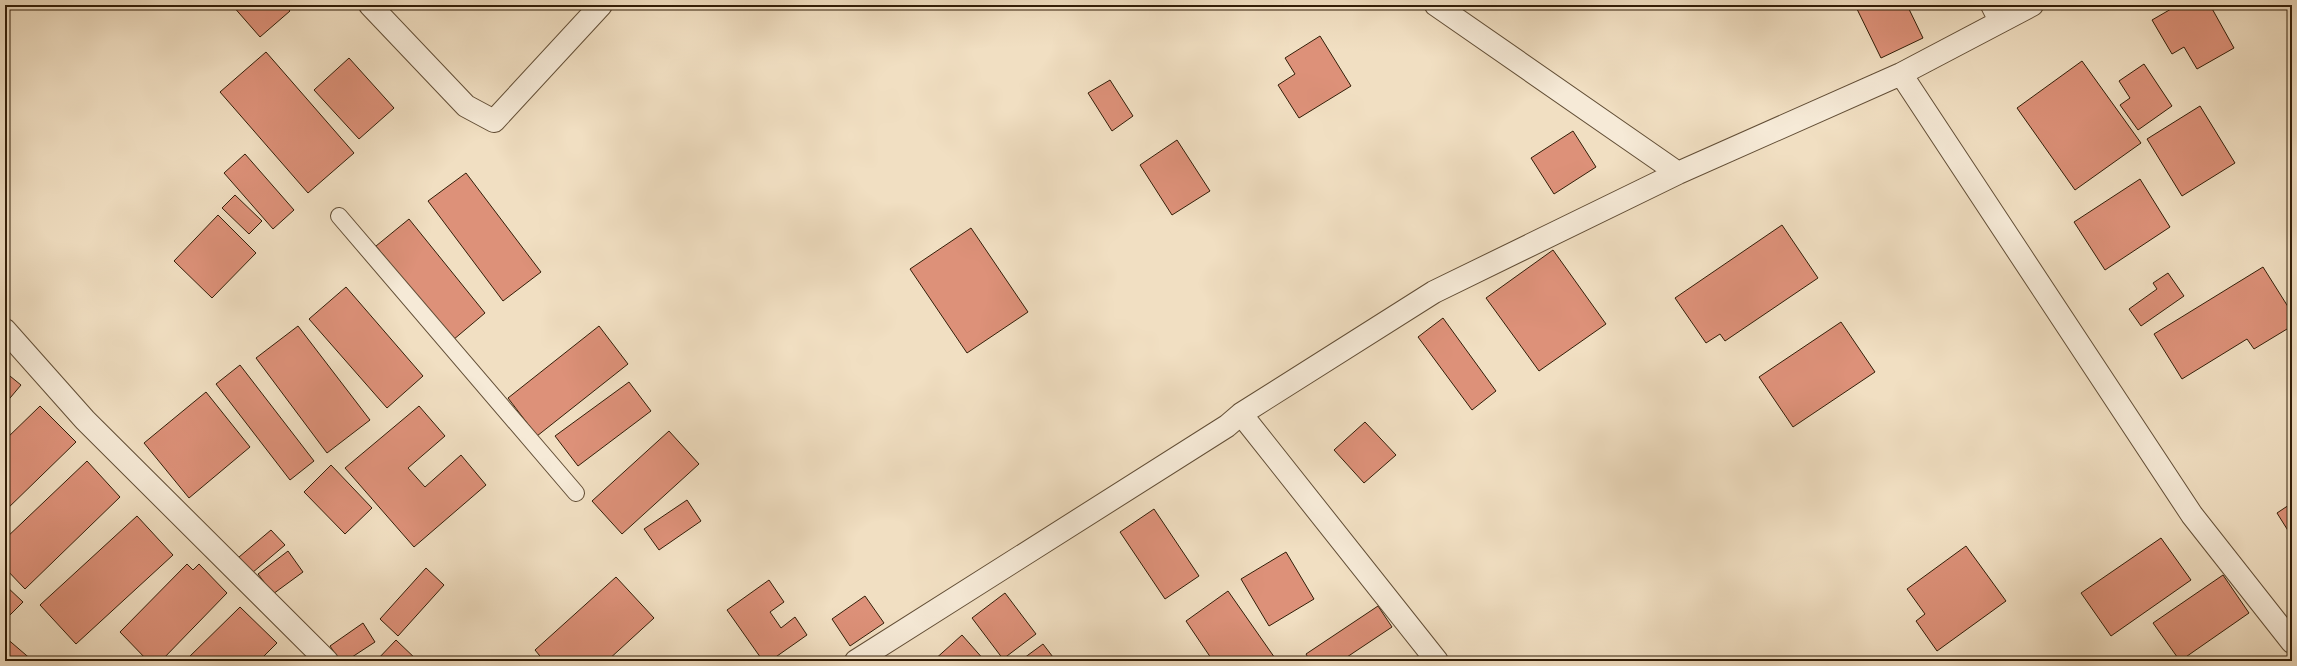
<svg xmlns="http://www.w3.org/2000/svg" width="2297" height="666" viewBox="0 0 2297 666" font-family="'IM FELL French Canon',serif">
	<rect width="100%" height="100%" fill="#f1dfc2"/>
	<filter id="stains"><feTurbulence type="fractalNoise" baseFrequency=".005" numOctaves="4"/><feColorMatrix values="0 0 0 0 .2 0 0 0 0 .09 0 0 0 0 .02 0 0 0 .5 -.17"/></filter>
	<radialGradient id="worn" r=".72"><stop offset=".6" stop-color="#630" stop-opacity="0"/><stop offset="1" stop-color="#630" stop-opacity=".3"/></radialGradient>
	<path fill="#dd9179" stroke="#331e08" d="M232 5H285L290 11 260 37Z
		M1855 5H1907L1923 38 1881 58Z
		M2178 5H2210L2234 48 2197 69 2184 47 2172 54 2152 20Z
		M1320 36 1351 86 1299 118 1278 85 1295 74 1285 58Z
		M266 52 354 153 308 193 220 92Z
		M349 58 394 108 359 139 314 90Z
		M2082 61 2141 143 2075 190 2017 108Z
		M2144 64 2172 106 2138 130 2120 105 2130 98 2119 81Z
		M1110 80 1133 116 1112 131 1088 93Z
		M2200 106 2235 163 2182 196 2147 139Z
		M1573 131 1596 167 1554 194 1531 158Z
		M1177 140 1210 191 1172 215 1140 165Z
		M245 154 294 210 273 229 224 173Z
		M466 173 541 272 503 301 428 201Z
		M2140 179 2170 227 2105 270 2074 222Z
		M235 195 262 221 249 234 222 208Z
		M218 215 256 253 212 298 174 261Z
		M409 219 485 313 453 340 376 246Z
		M1782 225 1818 278 1725 341 1720 334 1706 343 1675 298Z
		M971 228 1028 312 967 353 910 269Z
		M1553 250 1606 324 1539 371 1486 298Z
		M2263 267 2292 313V326L2254 349 2247 339 2182 379 2154 334Z
		M2168 273 2184 296 2141 326 2129 309 2157 289 2153 283Z
		M346 287 423 376 387 408 309 319Z
		M1443 318 1496 391 1472 410 1418 337Z
		M1841 322 1875 372 1793 427 1759 377Z
		M298 326 370 420 327 453 256 358Z
		M599 326 628 364 537 436 508 398Z
		M240 365 314 461 290 480 216 384Z
		M5 372 21 385 5 404Z
		M629 382 651 411 578 466 555 436Z
		M206 392 250 447 189 498 144 443Z
		M40 406 76 442 5 511V440Z
		M419 406 445 436 408 468 425 487 461 455 486 485 414 547 345 468Z
		M1365 422 1396 455 1364 483 1334 450Z
		M669 431 699 464 622 534 592 501Z
		M87 461 120 497 25 589 5 568V539Z
		M331 465 372 508 345 534 304 492Z
		M687 500 701 521 659 550 644 529Z
		M2292 503V537L2277 513Z
		M1154 509 1199 576 1165 599 1120 532Z
		M137 516 173 555 76 644 40 605Z
		M271 530 285 545 252 573 239 557Z
		M2161 538 2191 580 2111 636 2081 593Z
		M1966 546 2006 601 1937 651 1916 621 1925 614 1907 589Z
		M288 551 303 572 273 594 258 574Z
		M1286 552 1314 599 1269 626 1241 579Z
		M187 564 193 570 199 564 227 593 161 661H148L120 632Z
		M426 568 444 585 398 636 380 619Z
		M2223 575 2249 613 2180 661 2153 623Z
		M616 577 654 618 607 661H544L535 650Z
		M769 580 784 602 770 612 781 628 795 617 807 635 770 661H763L727 610Z
		M5 585 23 602 8 617 5 614Z
		M1228 591 1277 661H1222L1219 657 1213 661 1186 621Z
		M1005 593 1036 634 1003 659 972 618Z
		M865 596 884 623 850 646 832 619Z
		M1378 606 1392 627 1341 661H1310L1306 654Z
		M240 607 277 643 259 661H185Z
		M363 623 375 642 346 661H340L330 646Z
		M962 635 985 661H933Z
		M5 637 33 661H5Z
		M396 640 418 661H376Z
		M1043 644 1056 661H1020Z"/>
	<g fill="none" stroke-linecap="round" stroke-linejoin="round">
		<g stroke="#624e36" stroke-width="18">
			<path id="lane" d="M339 216 576 493"/>
		</g>
		<g stroke="#624e36" stroke-width="24">
			<path id="street" d="M370 5 466 106 494 121 601 5
				M1436 5 1678 173
				M1992 5 2000 21
				M1901 74 2192 515 2292 642
				M5 330 85 420 327 661
				M1241 414 1437 661
				M856 661 1227 426 1241 414 1434 292 1678 173 1901 74 2032 5"/>
		</g>
		<use href="#lane" stroke="#f6ead7" stroke-width="16"/>
		<use href="#street" stroke="#f6ead7" stroke-width="22"/>
	</g>
	<rect width="2297" height="666" fill="none" stroke="#f1dfc2" stroke-width="20"/>
	<rect x="6" y="6" width="2285" height="654" fill="none" stroke="#331e08" stroke-width="2"/>
	<rect x="10" y="10" width="2277" height="646" fill="none" stroke="#331e08"/>
	<rect width="100%" height="100%" filter="url(#stains)"/>
	<rect width="100%" height="100%" fill="url(#worn)"/>
</svg>
